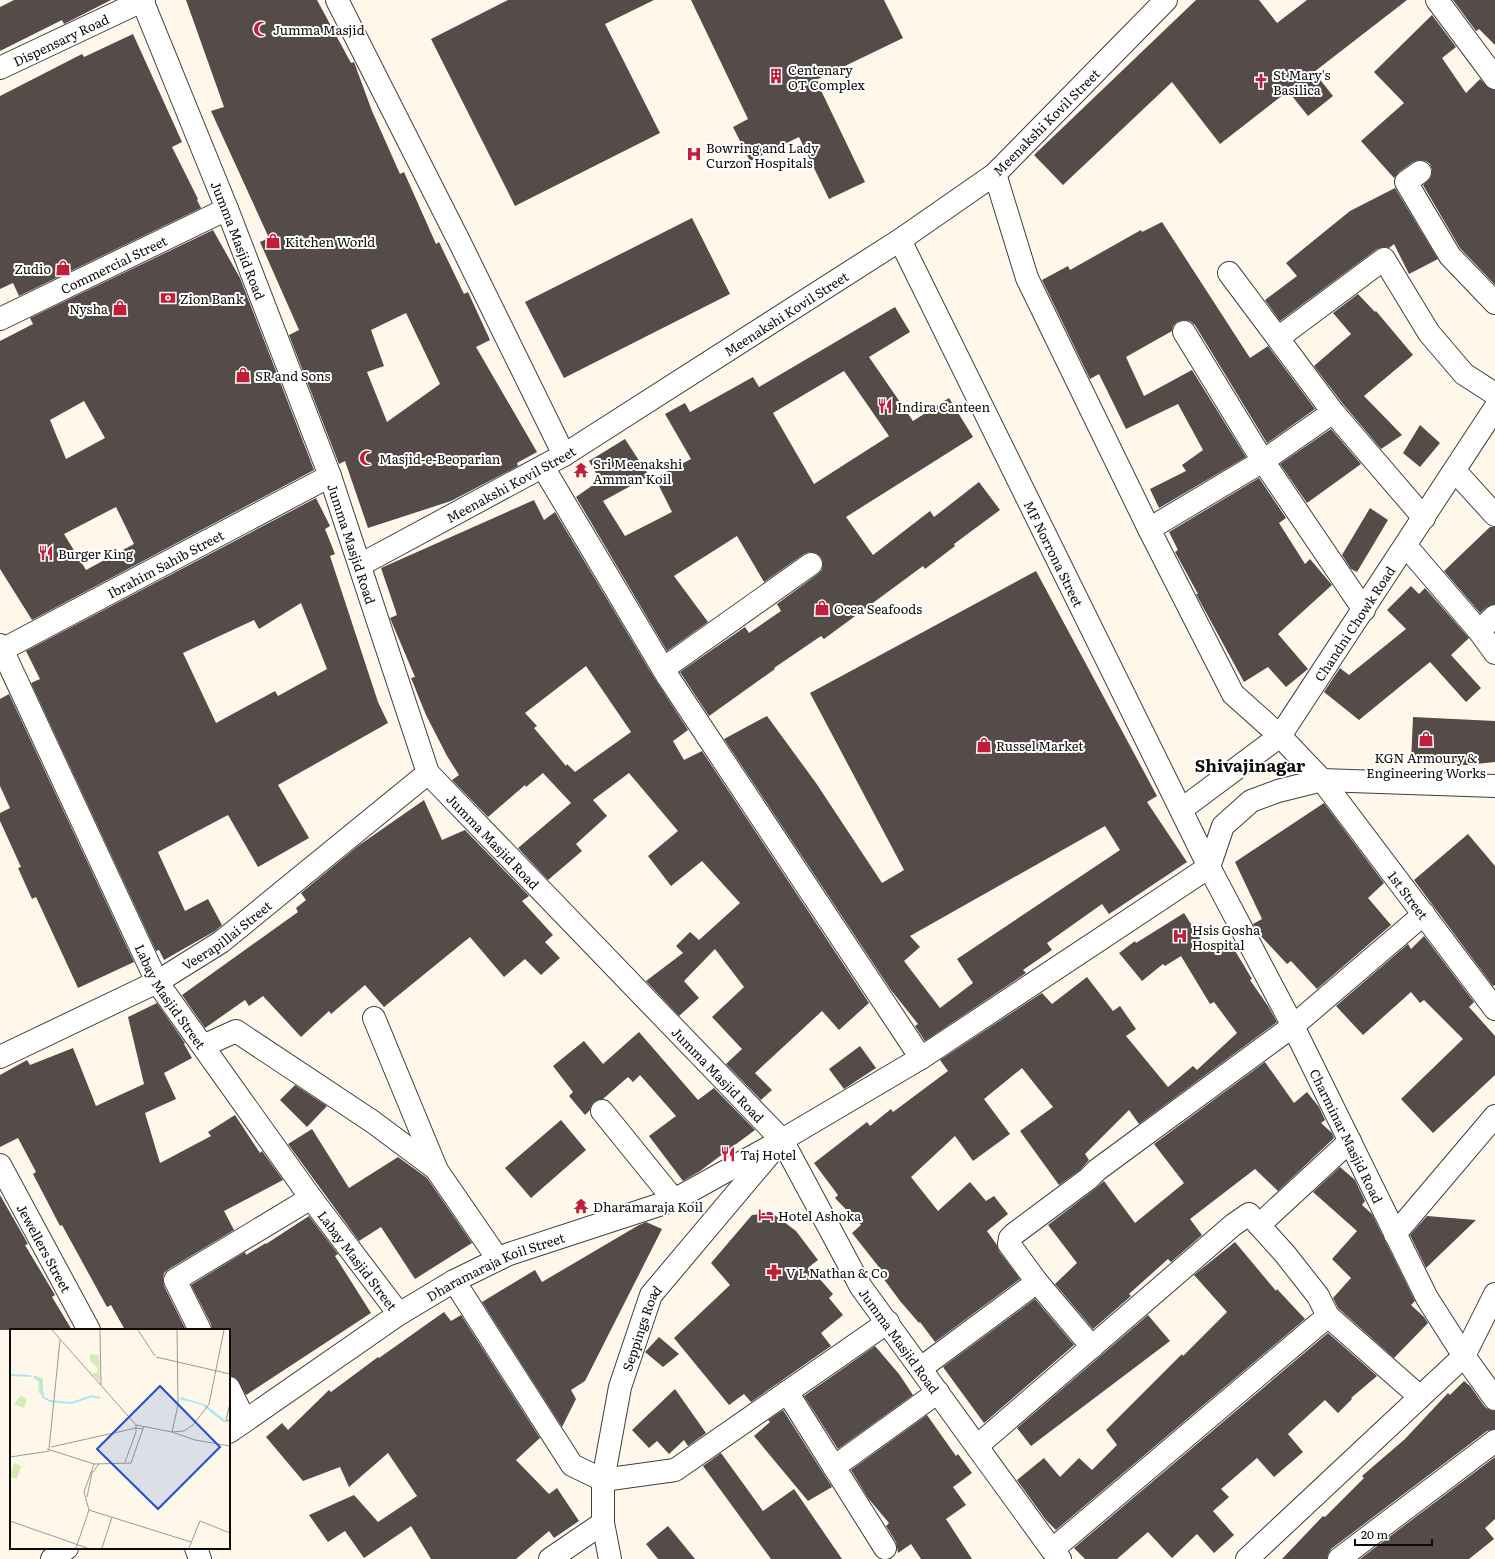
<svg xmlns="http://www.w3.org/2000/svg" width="1495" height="1559" viewBox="0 0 1495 1559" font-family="Literata,serif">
	<rect width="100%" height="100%" fill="#fff8ea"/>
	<path fill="#554b48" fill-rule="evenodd" d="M14 0H111L64 24 62 20 0 51V7Z
		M186 0H317L351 63 354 62 372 111 400 174 404 172 436 244 439 242 464 294 468 292 490 340 476 347 537 452 517 463 518 466 451 501 368 528 345 461 339 464 289 335 299 330 260 242 269 238 211 111 224 107ZM406 313 440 384 387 422 367 372 384 366 371 330Z
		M508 0H654L605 24 660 133 515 206 431 39Z
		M691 0H884L903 38 816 80 865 182 829 199 799 137 750 161 733 127 748 119Z
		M1196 0H1259L1277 23 1307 0H1407L1314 72 1333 96 1308 116 1288 91 1220 144 1172 82 1063 185 1034 155Z
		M1453 0H1495V45L1479 29 1476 31Z
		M1432 15 1456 47 1442 58 1466 93 1480 79 1490 89 1495 90V285L1460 248 1423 185 1431 177 1432 170 1430 164 1426 161 1419 160 1413 162 1399 172 1394 178 1361 141 1404 103 1374 72Z
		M133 34 182 142 172 147 198 199 197 200 201 208 19 296 13 283 0 289V96L82 54 84 57Z
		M1395 188 1438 259 1409 274 1394 244 1389 248 1383 247 1377 249 1280 321 1265 300 1297 276 1286 263 1350 211Z
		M692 218 730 294 564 378 525 302Z
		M1162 222 1250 358 1268 346 1315 409 1267 443 1195 325 1190 321 1184 320 1177 322 1173 326 1172 331 1126 357 1144 396 1192 370 1246 457 1159 508 1150 489 1186 471 1182 465 1203 450 1178 404 1126 429 1099 374 1090 379 1042 280 1068 266 1070 270 1141 230 1142 232Z
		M213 230 240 278 314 470 32 620 0 569V341L33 324 30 318ZM84 401 105 438 66 459 50 420ZM116 507 134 544 86 570 64 534Z
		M1358 294 1375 312 1376 311 1413 355 1364 396 1402 435 1381 449 1343 404 1314 366 1351 334 1333 313Z
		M895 307 910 332 869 357 913 421 949 398 973 437 846 517 873 555 930 511 934 517 979 482 1000 510 954 544 955 546 925 569 923 566 824 639 821 636 774 668 775 669 709 716 680 672 745 627 749 633 781 611 777 604 818 574 822 570 823 563 821 557 816 553 809 552 804 554 764 582 737 536 674 576 708 622 667 651 576 497 600 480 589 461 625 439 649 476 603 501 625 536 672 512 655 478 691 459 665 414 685 403 690 412 753 377 759 387ZM844 371 889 436 814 484 773 413Z
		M1420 425 1440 443 1420 467 1403 453Z
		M1331 429 1361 464 1307 503 1280 464Z
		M1259 478 1286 518 1279 523 1305 564 1310 559 1332 585 1278 634 1308 669 1286 687 1268 667 1244 682 1196 594H1198L1175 552 1178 550 1169 532Z
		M316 498 330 526 325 529 335 554 330 556 378 702 388 723 278 785 309 838 258 867 228 815 158 852 185 911 208 899 222 925 215 931 164 960 159 950 156 951 31 683 40 679 26 651ZM301 603 327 669 278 696 275 691 216 723 183 653 254 620 259 629Z
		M534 500 544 520 555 512 653 676 688 730 673 741 684 760 702 751 869 1003 839 1030 822 1011 755 1073 772 1090 761 1100 726 1064 742 1049 712 1017 744 987 715 949 684 981 699 998 679 1016 646 981 683 953 676 946 690 932 699 940 740 903 702 861 671 886 648 856 678 831 629 773 593 800 607 816 576 844 582 851 548 880 518 848 571 803 543 773 526 787 525 785 488 817 452 780 459 775 447 756 426 715 411 678 415 677 390 618 397 615 381 568ZM586 666 631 732 575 772 567 764 566 766 534 728 537 726 525 713Z
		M1370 508 1388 520 1357 572 1351 569 1342 555Z
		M1490 527H1495V604L1487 607 1480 613 1444 571Z
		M1036 571 1157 796 1147 802 1187 862 1109 914 1102 904 1047 943 1052 950 1023 970 1026 973 925 1041 915 1026 918 1024 891 990 724 739 767 716 816 783 882 883 904 870 810 693ZM1105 826 1120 850 957 959 973 983 940 1008 904 961 920 947 910 936Z
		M1411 586 1419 594 1425 588 1469 638 1451 655 1481 688 1466 702 1430 662 1359 720 1324 692 1340 668 1349 675 1406 629 1387 610Z
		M9 694 134 962 78 988 36 897 32 899 18 868 21 867 0 821V813L10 808 0 786V699Z
		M1413 717 1495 721V762L1466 765 1411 763Z
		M424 800 442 840 465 830 529 896 522 901 553 935 545 942 560 958 541 975 525 959 504 977 470 937 384 1007 365 985 331 1014 329 1011 301 1037 263 996 249 1006 245 1000 205 1028 182 995 298 912 296 908 306 900 301 893 358 846Z
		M1324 803 1384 883 1368 898 1391 925 1317 989 1291 961 1287 964 1259 934 1253 924 1262 919 1235 862Z
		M1468 834 1495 866V985L1493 986 1414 880Z
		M1184 913 1208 951 1228 939 1252 979 1250 980 1268 1006 1277 1022 1139 1124 1129 1110 1085 1154 1089 1160 1080 1170 1059 1185 1020 1131 1053 1107 1022 1068 984 1099 1010 1134 973 1161 955 1136 911 1177 938 1211 970 1182 986 1201 994 1196 1008 1214 987 1231 997 1245 999 1251 1020 1279 935 1342 920 1322 919 1323 900 1301 883 1278 886 1276 852 1233 861 1225 835 1198 838 1195 814 1163 867 1122 870 1126 891 1109 893 1112 948 1071 940 1060 1042 993 1052 1004 1087 977 1113 1011 1120 1006 1136 1029 1126 1036 1168 1087 1193 1066 1197 1070 1237 1033 1214 1002 1210 1004 1181 956 1165 966 1163 964 1142 981 1119 953 1135 941 1136 943Z
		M1424 936 1474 1002 1469 1007 1495 1036V1075L1433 1133 1401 1099 1463 1039 1424 1000 1420 1003 1411 992 1363 1035 1336 1006 1408 944 1411 949Z
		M157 1003 185 1043 184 1044 192 1058 164 1073 176 1099 145 1113 160 1163 211 1136 208 1132 235 1115 260 1153 262 1151 283 1180 224 1211 234 1230 169 1269 164 1273 163 1279 164 1286 186 1330H125L111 1305 107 1307 62 1225 60 1226 33 1174 36 1172 18 1138 0 1147V1075L27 1060 30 1065 73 1048 96 1106 144 1084 128 1017Z
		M639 1032 698 1100 714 1088 755 1130 700 1171 683 1181 649 1136 676 1116 640 1075 633 1082 628 1077 603 1099 594 1102 591 1106 590 1110 585 1115 569 1096 573 1092 553 1066 584 1041 603 1064Z
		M860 1046 876 1068 844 1089 829 1069Z
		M1265 1062 1294 1103 1307 1092 1319 1107 1325 1120 1321 1123 1332 1133 1334 1138 1278 1191 1255 1169 1190 1219 1202 1235 1171 1262 1168 1259 1129 1294 1131 1296 1093 1329 1055 1284 1077 1263 1048 1225 1095 1189 1104 1181 1135 1223 1184 1183 1154 1144Z
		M295 1085 327 1106 307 1127 280 1100Z
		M561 1120 586 1150 531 1198 505 1168Z
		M312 1129 349 1188 398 1157 427 1178 472 1243 415 1279 381 1227 359 1241 288 1144Z
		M1340 1167 1355 1180 1365 1201 1362 1205 1372 1214 1415 1301 1411 1305 1424 1317 1428 1323 1394 1358 1338 1308 1333 1298 1351 1278 1332 1259 1357 1231 1313 1192Z
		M0 1195 28 1244 25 1245 55 1295 52 1297 72 1330H0Z
		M772 1213 796 1231 818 1260 809 1267 833 1294 829 1298 843 1315 821 1333 831 1346 751 1402 744 1394 729 1405 674 1338 730 1285 711 1263 752 1215Z
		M309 1216 338 1254 335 1256 371 1313 246 1395 236 1378 229 1376V1330H212L211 1324 191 1285 245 1252 246 1255 266 1243V1244Z
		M1427 1216 1476 1220 1426 1268 1410 1235Z
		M646 1222 662 1229 585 1381 571 1390 576 1399 562 1427 482 1302 535 1270 542 1282 639 1225Z
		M1235 1242 1276 1291 1277 1289 1305 1319 1056 1530 1046 1520 1017 1480 1044 1458 1060 1477 1079 1458 1092 1470 1117 1445 1106 1430 1182 1354 1183 1356 1227 1312 1194 1275Z
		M1035 1299 1074 1345 984 1423 943 1367Z
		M444 1312 451 1321 461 1315 540 1438 516 1460 549 1494 557 1488 579 1521 554 1538 549 1531 516 1559H431L411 1526 364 1558 345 1531 328 1542 309 1515 354 1495 378 1522 417 1496 388 1453 349 1487 340 1467 303 1481 266 1437 282 1423 288 1430 329 1390 331 1392 378 1357 379 1358Z
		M1148 1315 1170 1341 1031 1446 1017 1428Z
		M1328 1333 1377 1376 1351 1398 1352 1399 1338 1413 1325 1400 1288 1434 1303 1452 1274 1477 1257 1458 1221 1489 1229 1497 1213 1511 1234 1535 1214 1553 1197 1534 1172 1558 1148 1532 1117 1559H1085L1074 1548Z
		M659 1337 679 1354 663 1367 645 1352Z
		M875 1346 899 1374 913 1395 838 1449 804 1396Z
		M1464 1381 1470 1386 1485 1407 1490 1410 1495 1411V1429L1487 1431 1331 1549 1328 1554 1327 1559H1282L1323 1516 1325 1517 1364 1478 1362 1476 1405 1439 1448 1393 1450 1395Z
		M675 1389 706 1433 688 1446 684 1440 669 1454 657 1441 649 1448 632 1430Z
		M783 1410 832 1487 808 1501 754 1436 770 1422 768 1420Z
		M927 1415 956 1456 958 1454 972 1473 953 1487 966 1505 946 1519 972 1559H921L911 1544 898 1553 896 1542 886 1526 889 1523 868 1498 851 1470Z
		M721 1453 763 1511 794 1489 842 1559H771L703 1466Z
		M1495 1457V1519L1485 1528 1494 1539 1469 1559H1360Z
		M668 1526 695 1559H658L646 1544Z"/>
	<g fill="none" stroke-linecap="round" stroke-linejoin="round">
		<g stroke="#3f3f3f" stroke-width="24">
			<g id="minor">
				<path id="s1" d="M142 0 227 209 330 476 428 773 782 1140"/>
				<path d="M337 0 460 243 564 455"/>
				<path d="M1437 0 1495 78"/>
				<path id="s2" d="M0 68 144 0"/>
				<path d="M1420 172 1406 182 1450 256 1495 303"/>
				<path d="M1229 273 1333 412 1424 518"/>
				<path id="s3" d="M0 319 227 209"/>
				<path d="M1184 332 1263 461 1364 610"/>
				<path d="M1278 338 1384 259 1429 333 1464 374 1495 394"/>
				<path d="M543 467 668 677 921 1058"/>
				<path d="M1455 471 1495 515"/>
				<path d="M1149 529 1263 461 1333 412"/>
				<path d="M1406 546 1479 631 1495 653"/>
				<path id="s4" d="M360 565 564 455 900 240"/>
				<path d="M1479 631 1495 616"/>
				<path id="s5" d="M0 645 157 982 311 1198 399 1314"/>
				<path id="s6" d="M0 651 330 476"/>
				<path d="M663 669 811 564"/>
				<path id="s7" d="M1322 780 1495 1009"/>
				<path id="s8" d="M1209 867 1293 1026 1427 1298 1464 1356 1495 1399"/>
				<path d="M374 1018 436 1168"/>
				<path d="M203 1046 236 1031 373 1122 436 1169 498 1259"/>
				<path id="s9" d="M0 1057 157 982 221 942 428 773"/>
				<path d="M602 1111 674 1200"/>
				<path id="s10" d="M0 1165 89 1330"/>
				<path d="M1259 1225 1350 1141"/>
				<path d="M1395 1234 1495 1116"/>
				<path d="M454 1281 572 1465 603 1480 675 1470 888 1322"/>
				<path d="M1037 1282 1009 1244 1010 1238 1014 1234 1088 1179 1097 1170 1293 1026 1424 914"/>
				<path d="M200 1330 175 1280 311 1198"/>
				<path d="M921 1368 1037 1282 1092 1347"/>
				<path d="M229 1388 245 1421"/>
				<path d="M787 1392 885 1548"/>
				<path d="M977 1446 1233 1225 1249 1214 1285 1254 1318 1296 1328 1316 1420 1397"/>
				<path d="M834 1467 938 1392"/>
				<path d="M196 1548 200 1559"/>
				<path d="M1052 1550 1328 1316"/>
				<path d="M550 1559 603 1523"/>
				<path d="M1247 1559 1464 1356 1495 1294"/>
				<path d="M1339 1559 1495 1441"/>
			</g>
		</g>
		<g stroke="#3f3f3f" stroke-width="24">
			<g id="tertiary">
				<path id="s11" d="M1166 0 995 174 900 240 1209 867"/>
				<path d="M995 174 1027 278 1149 529 1233 694 1280 736 1322 780 1495 786"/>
				<path id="s12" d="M1182 809 1280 736 1495 408"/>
				<path d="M1209 867 1223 826 1251 801 1278 791 1322 780"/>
				<path id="s13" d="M782 1140 861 1287 1052 1550 1060 1559"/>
				<path id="s14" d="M229 1432 399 1314 454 1281 509 1254 674 1200 782 1140 921 1058 1209 867"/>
				<path d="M52 1559 67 1548"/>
				<path id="s15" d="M610 1559 603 1523V1480L620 1387 651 1295 773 1150"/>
			</g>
		</g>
		<use href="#minor" stroke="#fff" stroke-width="22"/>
		<use href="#tertiary" stroke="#fff" stroke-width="22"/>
	</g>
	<defs>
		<g id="mosque-bare" transform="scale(1.2)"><path d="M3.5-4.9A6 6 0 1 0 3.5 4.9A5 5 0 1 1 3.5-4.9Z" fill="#c01f3a" stroke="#fff" stroke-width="2.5" paint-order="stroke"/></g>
		<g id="building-bare" transform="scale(1.2)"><path d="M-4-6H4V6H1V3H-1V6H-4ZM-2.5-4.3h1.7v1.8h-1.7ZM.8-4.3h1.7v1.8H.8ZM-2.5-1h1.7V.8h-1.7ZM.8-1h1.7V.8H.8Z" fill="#c01f3a" stroke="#fff" stroke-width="2.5" paint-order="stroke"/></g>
		<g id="church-bare" transform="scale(1.2)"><path d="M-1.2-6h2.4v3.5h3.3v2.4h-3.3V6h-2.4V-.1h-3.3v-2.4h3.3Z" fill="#c01f3a" stroke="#fff" stroke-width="2.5" paint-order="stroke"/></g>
		<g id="hospital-bare" transform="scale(1.2)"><path d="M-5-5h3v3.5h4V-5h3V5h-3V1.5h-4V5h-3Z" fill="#c01f3a" stroke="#fff" stroke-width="2.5" paint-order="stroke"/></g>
		<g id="shop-bare" transform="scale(1.2)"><path d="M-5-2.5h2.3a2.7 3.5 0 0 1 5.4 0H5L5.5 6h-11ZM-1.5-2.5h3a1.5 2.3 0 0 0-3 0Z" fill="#c01f3a" stroke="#fff" stroke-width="2.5" paint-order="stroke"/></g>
		<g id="bank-bare" transform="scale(1.2)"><path d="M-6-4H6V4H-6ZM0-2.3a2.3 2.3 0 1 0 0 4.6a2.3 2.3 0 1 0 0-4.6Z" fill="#c01f3a" stroke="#fff" stroke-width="2.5" paint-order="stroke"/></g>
		<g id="restaurant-bare" transform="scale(1.2)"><path d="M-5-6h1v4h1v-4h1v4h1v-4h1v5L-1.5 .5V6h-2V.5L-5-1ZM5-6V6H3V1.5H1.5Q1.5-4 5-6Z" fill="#c01f3a" stroke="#fff" stroke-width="2.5" paint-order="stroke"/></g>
		<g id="temple-bare" transform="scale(1.2)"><path d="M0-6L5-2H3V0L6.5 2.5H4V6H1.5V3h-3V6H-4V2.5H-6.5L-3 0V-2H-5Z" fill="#c01f3a" stroke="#fff" stroke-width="2.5" paint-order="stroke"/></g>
		<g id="hotel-bare" transform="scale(1.2)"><path d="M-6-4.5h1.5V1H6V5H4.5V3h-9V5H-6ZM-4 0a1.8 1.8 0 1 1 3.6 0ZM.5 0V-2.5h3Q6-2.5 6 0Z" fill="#c01f3a" stroke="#fff" stroke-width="2.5" paint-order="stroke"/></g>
		<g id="pharmacy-bare" transform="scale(1.2)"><path d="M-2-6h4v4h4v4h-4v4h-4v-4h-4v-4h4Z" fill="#c01f3a" stroke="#fff" stroke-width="2.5" paint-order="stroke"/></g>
	</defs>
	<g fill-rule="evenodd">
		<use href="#mosque-bare" x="261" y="29"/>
		<use href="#building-bare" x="776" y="76"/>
		<use href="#church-bare" x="1261" y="81"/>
		<use href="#hospital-bare" x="694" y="154"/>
		<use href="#shop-bare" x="273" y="241"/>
		<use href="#shop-bare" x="63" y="268"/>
		<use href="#bank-bare" x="168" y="298"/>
		<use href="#shop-bare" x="120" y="308"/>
		<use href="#shop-bare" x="243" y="375"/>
		<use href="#restaurant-bare" x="885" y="406"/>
		<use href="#mosque-bare" x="367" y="458"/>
		<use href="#temple-bare" x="581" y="470"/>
		<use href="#restaurant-bare" x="46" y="553"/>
		<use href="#shop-bare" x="822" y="608"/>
		<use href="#shop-bare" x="1426" y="739"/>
		<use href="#shop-bare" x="984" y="745"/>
		<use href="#hospital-bare" x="1180" y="936"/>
		<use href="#restaurant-bare" x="728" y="1154"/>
		<use href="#temple-bare" x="581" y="1206"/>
		<use href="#hotel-bare" x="766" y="1215"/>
		<use href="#pharmacy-bare" x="774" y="1272"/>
	</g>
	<g text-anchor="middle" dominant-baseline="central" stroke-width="4" stroke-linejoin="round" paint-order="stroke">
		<g font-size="13" fill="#0c0c0c" stroke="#fff" text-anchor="start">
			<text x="273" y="29">Jumma Masjid</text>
			<text x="788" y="69">Centenary<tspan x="788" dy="15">OT Complex</tspan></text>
			<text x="1273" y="74">St Mary's<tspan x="1273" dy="15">Basilica</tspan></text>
			<text x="706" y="147">Bowring and Lady<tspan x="706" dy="15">Curzon Hospitals</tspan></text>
			<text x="285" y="241">Kitchen World</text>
			<text x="51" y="268" text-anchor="end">Zudio</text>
			<text x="180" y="298">Zion Bank</text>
			<text x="108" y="308" text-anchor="end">Nysha</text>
			<text x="255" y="375">SR and Sons</text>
			<text x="897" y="406">Indira Canteen</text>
			<text x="379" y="458">Masjid-e-Beoparian</text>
			<text x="593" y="463">Sri Meenakshi<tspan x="593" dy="15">Amman Koil</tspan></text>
			<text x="58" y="553">Burger King</text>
			<text x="834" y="608">Ocea Seafoods</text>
			<text x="996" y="745">Russel Market</text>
			<text x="1426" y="757" text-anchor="middle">KGN Armoury &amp;<tspan x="1426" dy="15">Engineering Works</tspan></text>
			<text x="1192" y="929">Hsis Gosha<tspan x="1192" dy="15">Hospital</tspan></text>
			<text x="740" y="1154">Taj Hotel</text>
			<text x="593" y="1206">Dharamaraja Koil</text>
			<text x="778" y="1215">Hotel Ashoka</text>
			<text x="786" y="1272">V L Nathan &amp; Co</text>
		</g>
		<g font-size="13" fill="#0c0c0c" stroke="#fff">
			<text stroke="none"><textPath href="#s2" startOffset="67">Dispensary Road</textPath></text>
			<text transform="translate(1046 122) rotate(-45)">Meenakshi Kovil Street</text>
			<text stroke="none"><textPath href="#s1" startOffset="259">Jumma Masjid Road</textPath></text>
			<text stroke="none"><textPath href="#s3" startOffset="126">Commercial Street</textPath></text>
			<text stroke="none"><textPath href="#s4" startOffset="495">Meenakshi Kovil Street</textPath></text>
			<text stroke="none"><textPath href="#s4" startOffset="171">Meenakshi Kovil Street</textPath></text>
			<text stroke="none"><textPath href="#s1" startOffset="583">Jumma Masjid Road</textPath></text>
			<text stroke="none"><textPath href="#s11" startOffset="709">MF Norrona Street</textPath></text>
			<text stroke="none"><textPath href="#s6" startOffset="187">Ibrahim Sahib Street</textPath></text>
			<text stroke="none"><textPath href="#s12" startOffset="257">Chandni Chowk Road</textPath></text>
			<text stroke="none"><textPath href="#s1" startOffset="919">Jumma Masjid Road</textPath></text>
			<text stroke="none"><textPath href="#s7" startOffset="144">1st Street</textPath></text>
			<text stroke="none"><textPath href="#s9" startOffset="258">Veerapillai Street</textPath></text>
			<text stroke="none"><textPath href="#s5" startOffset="391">Labay Masjid Street</textPath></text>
			<text stroke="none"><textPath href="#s1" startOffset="1243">Jumma Masjid Road</textPath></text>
			<text stroke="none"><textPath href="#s8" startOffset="302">Charminar Masjid Road</textPath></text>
			<text stroke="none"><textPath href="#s10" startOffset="94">Jewellers Street</textPath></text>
			<text stroke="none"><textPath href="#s5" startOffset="715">Labay Masjid Street</textPath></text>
			<text stroke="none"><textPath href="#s14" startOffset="315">Dharamaraja Koil Street</textPath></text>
			<text stroke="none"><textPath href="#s15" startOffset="237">Seppings Road</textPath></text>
			<text stroke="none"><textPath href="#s13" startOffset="233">Jumma Masjid Road</textPath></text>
		</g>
		<g font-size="17" font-weight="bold" fill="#0c0c0c" stroke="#fff">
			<text x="1250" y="764">Shivajinagar</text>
		</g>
	</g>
	<g transform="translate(10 1329)">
		<rect width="220" height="220" fill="#fff8ea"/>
		<path d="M80 25 89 26 90 53 82 45 87 43 88 39 80 32ZM25 47 33 49V67L28 63 29 52 23 49ZM4 134 11 137 7 150 0 148Z" fill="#d6eab3"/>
		<path d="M11 66 17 71 14 79 4 75Z" fill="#d6eab3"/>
		<path d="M171 68 196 76 220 95 212 92 192 76 169 70Z" fill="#ade5f8"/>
		<path fill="none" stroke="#ade5f8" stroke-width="2" d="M0 46 21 47M24 47 31 53 33 68 40 72 62 74 82 67 90 69"/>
		<path fill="none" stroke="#9e9a91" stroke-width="1" d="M42 1 126 96V103L115 133M90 1 91 56M128 1 145 27M146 28 220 45M220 74 216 91 220 92M126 96 162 103 185 111 220 117M162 103 174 102 183 96 199 75 214 1M162 103 168 76 167 1M41 118 126 99 133 100M37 120 84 135M39 120 50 11M0 128 40 122M77 168 82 144 89 135M79 181 181 213M0 192 77 219M66 219 79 181 74 163 84 135 121 134 134 97M92 219 102 188M179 219 190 192 220 204"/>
		<path fill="#1d4ed8" fill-opacity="0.15" stroke="#1d4ed8" stroke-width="2" d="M150 57 210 118 148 180 87 120Z"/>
		<rect width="220" height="220" fill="none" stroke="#0c0c0c" stroke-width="2"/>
	</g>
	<path d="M1355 1539v6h77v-6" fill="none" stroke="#0c0c0c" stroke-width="2"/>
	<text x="1361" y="1539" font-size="12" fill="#0c0c0c" stroke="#ffffff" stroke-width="3" paint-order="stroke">20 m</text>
</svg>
